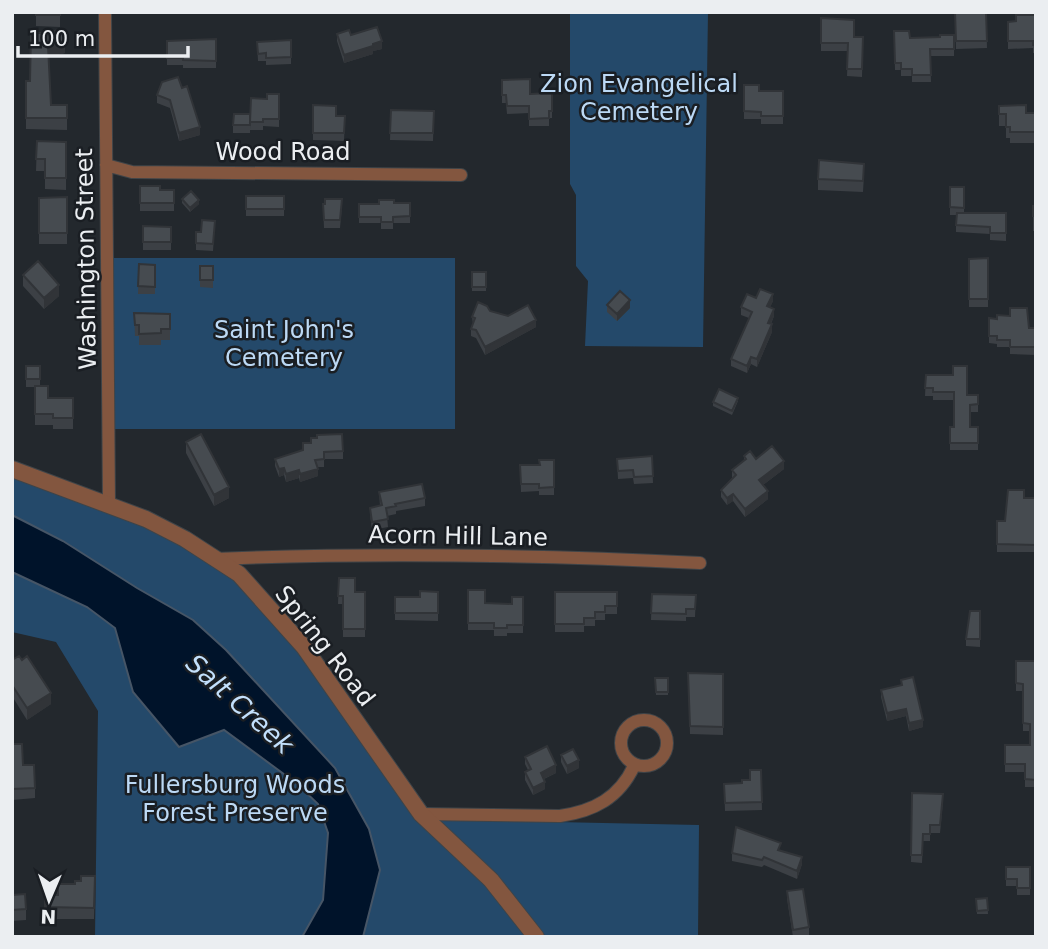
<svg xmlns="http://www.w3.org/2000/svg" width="1048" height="949" viewBox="0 0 1048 949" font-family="'DejaVu Sans',sans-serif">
	<rect width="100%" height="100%" fill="#23282d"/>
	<path fill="#24496a" d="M570 12H708L703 347 585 346 588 281 576 266V195L570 184Z
		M113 258H455V429H113Z
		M12 473 147 522 238 577 286 630 418 819 699 825 698 937H95L98 711 56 642 12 632Z"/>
	<path fill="#00132a" stroke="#465566" stroke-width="2" d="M12 515 63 541 137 588 193 620 226 650 335 768 369 829 380 870 363 937H302L323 900 328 833 318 804 296 783 224 730 179 747 133 692 115 628 87 607 12 572Z"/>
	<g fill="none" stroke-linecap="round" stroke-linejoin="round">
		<g stroke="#3f4448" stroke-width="14">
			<path id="minor" d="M105 12 109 505
				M106 165 132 172 461 175
				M215 559C376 552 539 555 700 563
				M621 743a23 23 0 1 1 46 0a23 23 0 1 1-46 0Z
				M421 814 560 816C594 811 619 798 634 766"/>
		</g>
		<g stroke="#3f4448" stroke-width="18">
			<path id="tertiary" d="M12 469 146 519 185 539 239 574 304 647 421 814 491 880 536 937"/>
		</g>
		<use href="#minor" stroke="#83563f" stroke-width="12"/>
		<use href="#tertiary" stroke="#83563f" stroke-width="16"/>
	</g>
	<path fill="#3c4045" d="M36 12H60V27L36 26Z
		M955 12H986L987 48 956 49Z
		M1036 15V53H1033V48L1008 49V22L1016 21Z
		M821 18 854 37H863L862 77 847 76 848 51H821Z
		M894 31 910 38 940 37 954 35V56H930L931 82H912V76H901V70H895Z
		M31 33 65 53 49 57 51 105H67V130L26 129V81H30Z
		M337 34 351 35 382 49 373 51V54L344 63 337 41Z
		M216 39V68H183V65H167V41Z
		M291 40V64L266 65V61H258L257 42Z
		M502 80 530 94 552 93V118H549V126H529V113L507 114 506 103H502Z
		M744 85 759 91H783V124H761V119H744Z
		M182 88 200 135 179 141 170 108 157 103V95Z
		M279 94V127L263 126V130H250L251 98 267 99Z
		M313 105 336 116H345L344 141 313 140Z
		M999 106 1026 113H1036V143H1010V138H1006V126H999Z
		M391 110 434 111 433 141 390 140Z
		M250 114V133H233V125Z
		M37 141 66 142V190L45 189V171H36Z
		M864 175 863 192 818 190V179Z
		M140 186 160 190H174V211H140Z
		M950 187H964V213H1006V241L990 240V234L956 232V215H950Z
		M246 196H284V216H246Z
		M67 197V244H39V198Z
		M182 199 199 204 190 212 182 203Z
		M410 203V223H393V229H381V223H359V204Z
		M323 204 342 206 340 228H324Z
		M1033 206H1036V231H1033Z
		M215 221 213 251 196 250V232H201Z
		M143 226 171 227V250H143Z
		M988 258V307H969V259Z
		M139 264 155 265V294H138Z
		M200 266H213V288L200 287Z
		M472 272H486V291H472Z
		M23 275 59 296 44 309 23 286Z
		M756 298 773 301 770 307 774 316 771 324 772 332 757 367 751 364 747 373 731 366V359L749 318 741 315V307Z
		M607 305 630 308 617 321 607 312Z
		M490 311 536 327 485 355 476 338 471 336V329L473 324 472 317Z
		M134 313 170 314V340H161V345H139V336H135Z
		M989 318 1029 328H1036V355L1010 354V347H997V344L989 343Z
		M26 366H40V386L48 398H73V429H53V425H35V387H26Z
		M926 375 967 395H978V412H970V427H978V450H950V427H954V400H933V396H925Z
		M738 401 732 415 713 406V402Z
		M186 442 229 498 214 506 186 453Z
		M303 450 343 451V459H324V467H318V476L300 482 299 478 286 482 284 475 279 477 275 466V459Z
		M652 456 653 483 634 484 633 478 618 479 617 459Z
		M744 456 756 459 784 469 763 485 768 499 745 517 733 501 727 505 721 497V490L732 478V470L744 461Z
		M554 460V495H539V491L521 492 520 465H540Z
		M379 492 425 498V506L396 511V514L387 516 388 527 372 530 370 515V508L380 506Z
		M1024 498 1036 529V552H997V521H1005Z
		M339 578 355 592H365V637H343V604H338Z
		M468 590 485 603 512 604 523 597V633H507V636H494V630H468Z
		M438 592V621L395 620V597H420Z
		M555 592H617V614H605V620H595V626H584V632H555Z
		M652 594 696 595 695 617H686V621L651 620Z
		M980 611V647L966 646V639Z
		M12 660 51 704 27 720 12 696Z
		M1016 661H1036V787H1025V772H1005V745H1030V731H1023V691H1016Z
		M688 673 723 674V735L690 734Z
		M655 678H668V695H656Z
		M901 680 923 727 909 731 906 716 887 721 881 697V690L901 685Z
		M12 744 35 788V798L12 800Z
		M561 755 579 768 567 774 561 762Z
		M525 757 556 773 544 779 545 789 533 795 525 780V772L528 770 525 764Z
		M761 770 762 810 725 811 724 784 742 783 750 780Z
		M912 793 943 801 940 833H930V841H923L922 863 911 862Z
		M781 851 802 864 797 879 764 865 762 867 732 861V853Z
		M1006 867H1030V895H1017V886H1006Z
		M95 876 94 919H45V895H58L81 881Z
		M787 891 809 927V935L793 937 787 899Z
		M12 895 26 909V920L12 921Z
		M987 898 988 914H977L976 899Z"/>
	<path fill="#313438" d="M382 41V49L373 51V54L344 63V55Z
		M65 42V53L48 57V46Z
		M200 127V135L179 141V133Z
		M199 200V204L190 212V208Z
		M59 285V296L44 309V298Z
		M773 294V301L767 314V306Z
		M630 300V308L617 321V314Z
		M774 309V316L768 330V323Z
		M536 320V327L485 355V347Z
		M772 324V332L757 367V359Z
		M751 357V364L747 373V366Z
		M784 461V469L759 488V480Z
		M284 468V475L279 477V469Z
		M318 469V476L300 482V474Z
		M299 470V478L286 482V474Z
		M229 487V498L214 506V495Z
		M768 491V499L745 517V509Z
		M733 494V501L727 505V498Z
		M51 693V704L27 720V708Z
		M906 709V716L887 721V713Z
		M923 720V727L909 731V723Z
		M579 760V768L567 774V766Z
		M556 765V773L541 780V773Z
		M545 782V789L533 795V788Z
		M802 857V864L797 879V871Z"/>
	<path fill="#464b50" stroke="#313438" stroke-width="2" d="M36 12H60V15H36Z
		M955 12H986L987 41H956Z
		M1016 15H1036V45H1033V41H1008V22L1016 21Z
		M821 18 854 20V37H863L862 69H847L848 43H821Z
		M377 27 382 41 373 44V46L344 55 337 34 349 30 351 35Z
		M62 29 65 42 48 46 51 105H67V118H26V81H30L31 33H47Z
		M894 31H909L910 38 940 37V35H954V49H930L931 75H912V69H901V63H895Z
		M216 39V61L183 60V58H167V41Z
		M291 40V57L266 58V53L258 54 257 42Z
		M178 77 182 88 187 86 200 127 179 133 170 100 157 95 162 82Z
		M530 79V94L552 93V111H549V118L529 119V106H507L506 95H502V80Z
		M744 85H759V91H783V116H761V112L744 111Z
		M267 94H279V119H263V122H250L251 98 267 99Z
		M313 105 336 106V116H345L344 133H313Z
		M1026 105V113H1036V132H1010V127H1006V114H999V106Z
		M391 110 434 111 433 133H390Z
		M234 114H250V125H233Z
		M37 141 66 142V178H45V159H36Z
		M819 160 864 164 863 181 818 179Z
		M140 186H160V190H174V203H140Z
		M950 187H964V208L950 207Z
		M191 191 199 200 190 208 182 199Z
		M246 196H284V209H246Z
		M67 197V233H39V198Z
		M325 199H342L340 220H324L323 204H325Z
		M379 200H394V203H410V216L393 217V222H381V217H359V204H379Z
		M1033 206H1036V216H1033Z
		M957 213H1006V233H990V227L956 225Z
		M202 220 215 221 213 244 196 243V232H201Z
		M143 226 171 227V242H143Z
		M988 258V299H969V259Z
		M38 261 59 285 44 298 23 275Z
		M139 264 155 265V287L138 286Z
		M200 266H213V280H200Z
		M472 272H486V287H472Z
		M760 289 773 294 767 306 774 309 768 323 772 324 757 359 751 357 747 366 731 359 752 312 741 307 747 294 756 298Z
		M620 291 630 300 617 314 607 305Z
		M478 302 487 306 490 311 508 316 528 305 536 320 485 347 476 330 471 329 475 318 472 317Z
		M1010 308H1027L1029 328H1036V347H1010V340H997V336H989V318L997 319V315L1010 316Z
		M134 313 170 314V329H161V333L139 334V325H135Z
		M26 366H40V379H26Z
		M953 366H967V395H978V404L970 405V427H978V443H950V427H954V392H933V388H925L926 375H953Z
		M35 386H48V398H73V418H53V414H35Z
		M719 389 738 398 732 411 713 402Z
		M201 434 229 487 214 495 186 442Z
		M342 434 343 451 324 452V459L315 460 318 469 300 474 299 470 286 474 284 468 279 469 275 459 303 450V443H311V438H317V435Z
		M772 446 784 461 759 480 768 491 745 509 733 494 727 498 721 490 736 475 732 470 746 459 744 456 750 451 756 459Z
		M652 456 653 476 634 477 633 470 618 471 617 459Z
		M539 460H554V487L539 488V484H521L520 465H540Z
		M422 484 425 498 395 504 396 506 386 508 388 519 372 522 370 508 382 505 379 492Z
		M1008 490H1024V498H1035L1036 545 997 544V521H1005Z
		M339 578H355V592H365V629H343V596H338Z
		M468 590H485V603L512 604V597H523V625H507V628H494V623H468Z
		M420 591 438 592V613H395V597H420Z
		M555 592H617V606H605V612H595V618H584V624H555Z
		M652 594 696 595 695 609H686V614L651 613Z
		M970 611H980V639H966Z
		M19 656 22 660 27 656 51 693 27 708 12 685V660Z
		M1016 661H1036V780L1025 779V764H1005V745H1030V724L1023 723V684L1016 683Z
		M688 673 723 674V727L690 726Z
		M913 677 923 720 909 723 906 709 887 713 881 690 902 685 901 680Z
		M655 678H668V692H656Z
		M12 744H22L23 765H34L35 788 12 789Z
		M547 746 556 765 541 773 545 782 533 788 525 772 531 769 525 757Z
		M573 749 579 760 567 766 561 755Z
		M750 770H761L762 802 725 803 724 784 742 783V780H750Z
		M912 793 943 794 940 825H930V834H923L922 855H911Z
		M736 827 781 843 778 850 802 857 797 871 764 857 762 860 732 853Z
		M1006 867H1030V888H1017V879H1006Z
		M81 876H95L94 908 45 907V895H58V884H75V881H81Z
		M803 889 809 927 793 930 787 891Z
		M25 894 26 909 12 910V895Z
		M987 898 988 910 977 911 976 899Z"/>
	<g text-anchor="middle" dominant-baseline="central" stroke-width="5" stroke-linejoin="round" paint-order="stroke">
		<g font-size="24" fill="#bcd9f5" stroke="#1a1e23">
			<text x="639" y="84">Zion Evangelical<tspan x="639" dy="28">Cemetery</tspan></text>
			<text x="284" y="330">Saint John's<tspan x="284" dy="28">Cemetery</tspan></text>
			<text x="235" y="785">Fullersburg Woods<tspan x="235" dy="28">Forest Preserve</tspan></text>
		</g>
		<g font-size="24" fill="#ebeef1" stroke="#1a1e23">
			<text x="283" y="152">Wood Road</text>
			<text transform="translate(86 259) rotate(-91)">Washington Street</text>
			<text transform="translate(458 536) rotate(1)">Acorn Hill Lane</text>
			<text transform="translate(325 646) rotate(52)">Spring Road</text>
		</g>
		<g font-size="26" font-style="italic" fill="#c3e0fc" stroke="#1a1e23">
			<text transform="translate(240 704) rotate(42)">Salt Creek</text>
		</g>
	</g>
	<rect width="1048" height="949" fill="none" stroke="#ebeef1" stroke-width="28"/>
	<g transform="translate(49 900) rotate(182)" stroke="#1a1e23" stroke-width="5" paint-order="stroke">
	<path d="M0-5L12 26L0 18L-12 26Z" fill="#ebeef1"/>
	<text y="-10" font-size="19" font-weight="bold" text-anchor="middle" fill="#ebeef1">N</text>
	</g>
	<path d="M18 46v10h170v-10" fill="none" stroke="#ebeef1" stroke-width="3.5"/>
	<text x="28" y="46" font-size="21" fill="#ebeef1" stroke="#1a1e23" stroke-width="5" paint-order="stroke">100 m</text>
</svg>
